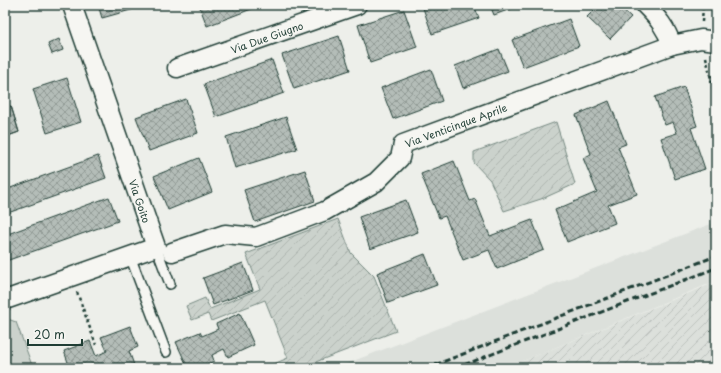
<svg xmlns="http://www.w3.org/2000/svg" width="721" height="373" viewBox="0 0 721 373" font-family="'Playpen Sans',sans-serif">
	<defs>
		<pattern id="industrial-furrows" width="10" height="10" patternUnits="userSpaceOnUse"><rect width="10" height="10" fill="#dce0db"/><path d="M-1 1l2-2M0 10L10 0M9 11l2-2" fill="none" stroke="#bcc1bd"/></pattern>
		<pattern id="garden-furrows" width="10" height="10" patternUnits="userSpaceOnUse"><rect width="10" height="10" fill="#cbd2cc"/><path d="M-1 1l2-2M0 10L10 0M9 11l2-2" fill="none" stroke="#aeb5b0"/></pattern>
		<pattern id="building-cross-hatch" width="8" height="8" patternUnits="userSpaceOnUse"><rect width="8" height="8" fill="#b4bdb8"/><path d="M0 0l8 8M0 8l8-8" fill="none" stroke="#929b96"/></pattern>
	</defs>
	<rect width="100%" height="100%" fill="#edefea"/>
	<filter id="ink" filterUnits="userSpaceOnUse"><feTurbulence type="fractalNoise" baseFrequency=".025" numOctaves="2"/><feDisplacementMap in="SourceGraphic" scale="8" xChannelSelector="R" yChannelSelector="G"/><feConvolveMatrix kernelMatrix="1 2 1 2 8 2 1 2 1" color-interpolation-filters="sRGB"/></filter>
	<g filter="url(#ink)">
		<path fill="#dce0db" d="M716 222V281L506 368H335Z"/>
		<path fill="url(#industrial-furrows)" d="M716 282V368H506Z"/>
		<path fill="#cbd2cc" stroke="#758880" d="M5 318 16 322 33 368H5Z"/>
		<path fill="url(#garden-furrows)" stroke="#758880" d="M556 122 575 184 544 198 504 211 490 180 474 163V152Z
			M338 219 351 253 374 276 396 331 300 368H264L288 358 265 300 211 321 208 314 192 320 186 306 205 298 210 309 260 289 246 254Z"/>
		<path fill="url(#building-cross-hatch)" stroke="#1f3d34" d="M98 5H137L138 8 102 18Z
			M199 5H253L254 8 207 26Z
			M422 5H474L479 18 432 34Z
			M490 5H522L494 15Z
			M599 5H618L631 17 610 39 587 17Z
			M404 10 417 47 370 63 358 25Z
			M569 19 579 46 523 67 512 40Z
			M339 36 350 70 294 89 282 55Z
			M59 39 63 50 52 54 48 44Z
			M499 49 508 71 463 88 455 66Z
			M272 60 284 93 216 117 204 84Z
			M431 69 442 101 393 119 381 88Z
			M67 78 81 122 47 133 33 89Z
			M684 87 697 126 691 128 705 169 675 179 661 138 677 133 673 122 665 125 655 97Z
			M186 99 198 133 149 151 136 117Z
			M609 101 626 144 618 147 637 194 608 205 615 223 567 242 555 210 597 192 583 158 591 154 576 115Z
			M11 106 19 132 5 137V108Z
			M11 106 19 132 5 137V108Z
			M286 117 297 149 235 168 226 137Z
			M98 156 106 178 5 214V190Z
			M199 158 212 192 168 210 154 176Z
			M454 161 470 201 475 199 490 236 532 220 544 250 497 269 489 250 463 260 445 216 439 218 421 174Z
			M305 170 315 201 255 222 244 190Z
			M109 197 118 221 6 261 5 235Z
			M406 200 418 232 370 249 359 217Z
			M425 254 437 285 388 303 377 273Z
			M243 263 253 290 213 305 203 278Z
			M240 313 254 345 228 357 224 349 212 355 214 361 198 368H188L176 342 200 332 202 336 218 329 216 324Z
			M130 326 138 347 129 351 135 368H70L64 351 90 341 96 356 107 351 101 337Z"/>
		<g fill="none" stroke-linecap="round" stroke-linejoin="round">
			<g stroke="#1f3d34" stroke-width="12">
				<path id="lane" d="M156 247 170 284
					M130 256 166 352"/>
			</g>
			<g stroke="#1f3d34" stroke-width="21">
				<g id="street">
					<path d="M645 5C658 18 666 28 672 45"/>
					<path id="s1" d="M177 68 357 5"/>
					<path id="s2" d="M172 252 225 234 256 237 325 211 376 182 400 158 403 144 672 45 701 39 716 41"/>
					<path d="M5 300 156 247 72 5"/>
				</g>
			</g>
			<path stroke="#1f3d34" stroke-width="2.5" stroke-dasharray="3 3" stroke-linecap="butt" d="M702 22 703 5
				M706 57 716 101
				M77 292 96 345"/>
			<use href="#lane" stroke="#f6f6f2" stroke-width="9"/>
			<use href="#street" stroke="#f6f6f2" stroke-width="18"/>
			<path stroke="#1f3d34" stroke-width="3" stroke-dasharray="6 3" stroke-linecap="butt" d="M427 368 716 256
				M456 368 716 268"/>
		</g>
	</g>
	<g text-anchor="middle" dominant-baseline="central" stroke-width="3.5" stroke-linejoin="round" paint-order="stroke">
		<g font-size="10" fill="#1f3d34" stroke="#f6f6f2">
			<text stroke="none"><textPath href="#s1" startOffset="95">Via Due Giugno</textPath></text>
			<text stroke="none"><textPath href="#s2" startOffset="324">Via Venticinque Aprile</textPath></text>
			<text transform="translate(140 201) rotate(71)">Via Goito</text>
		</g>
	</g>
	<rect width="721" height="373" fill="none" stroke="#f6f6f2" stroke-width="20"/>
	<rect x="10" y="10" width="701" height="353" fill="none" stroke="#1f3d34" stroke-width="1.5" filter="url(#ink)"/>
	<path d="M28 339v6h54v-6" fill="none" stroke="#1f3d34" stroke-width="2"/>
	<text x="34" y="339" font-size="12" fill="#1f3d34" stroke="#f6f6f2" stroke-width="3" paint-order="stroke">20 m</text>
</svg>
